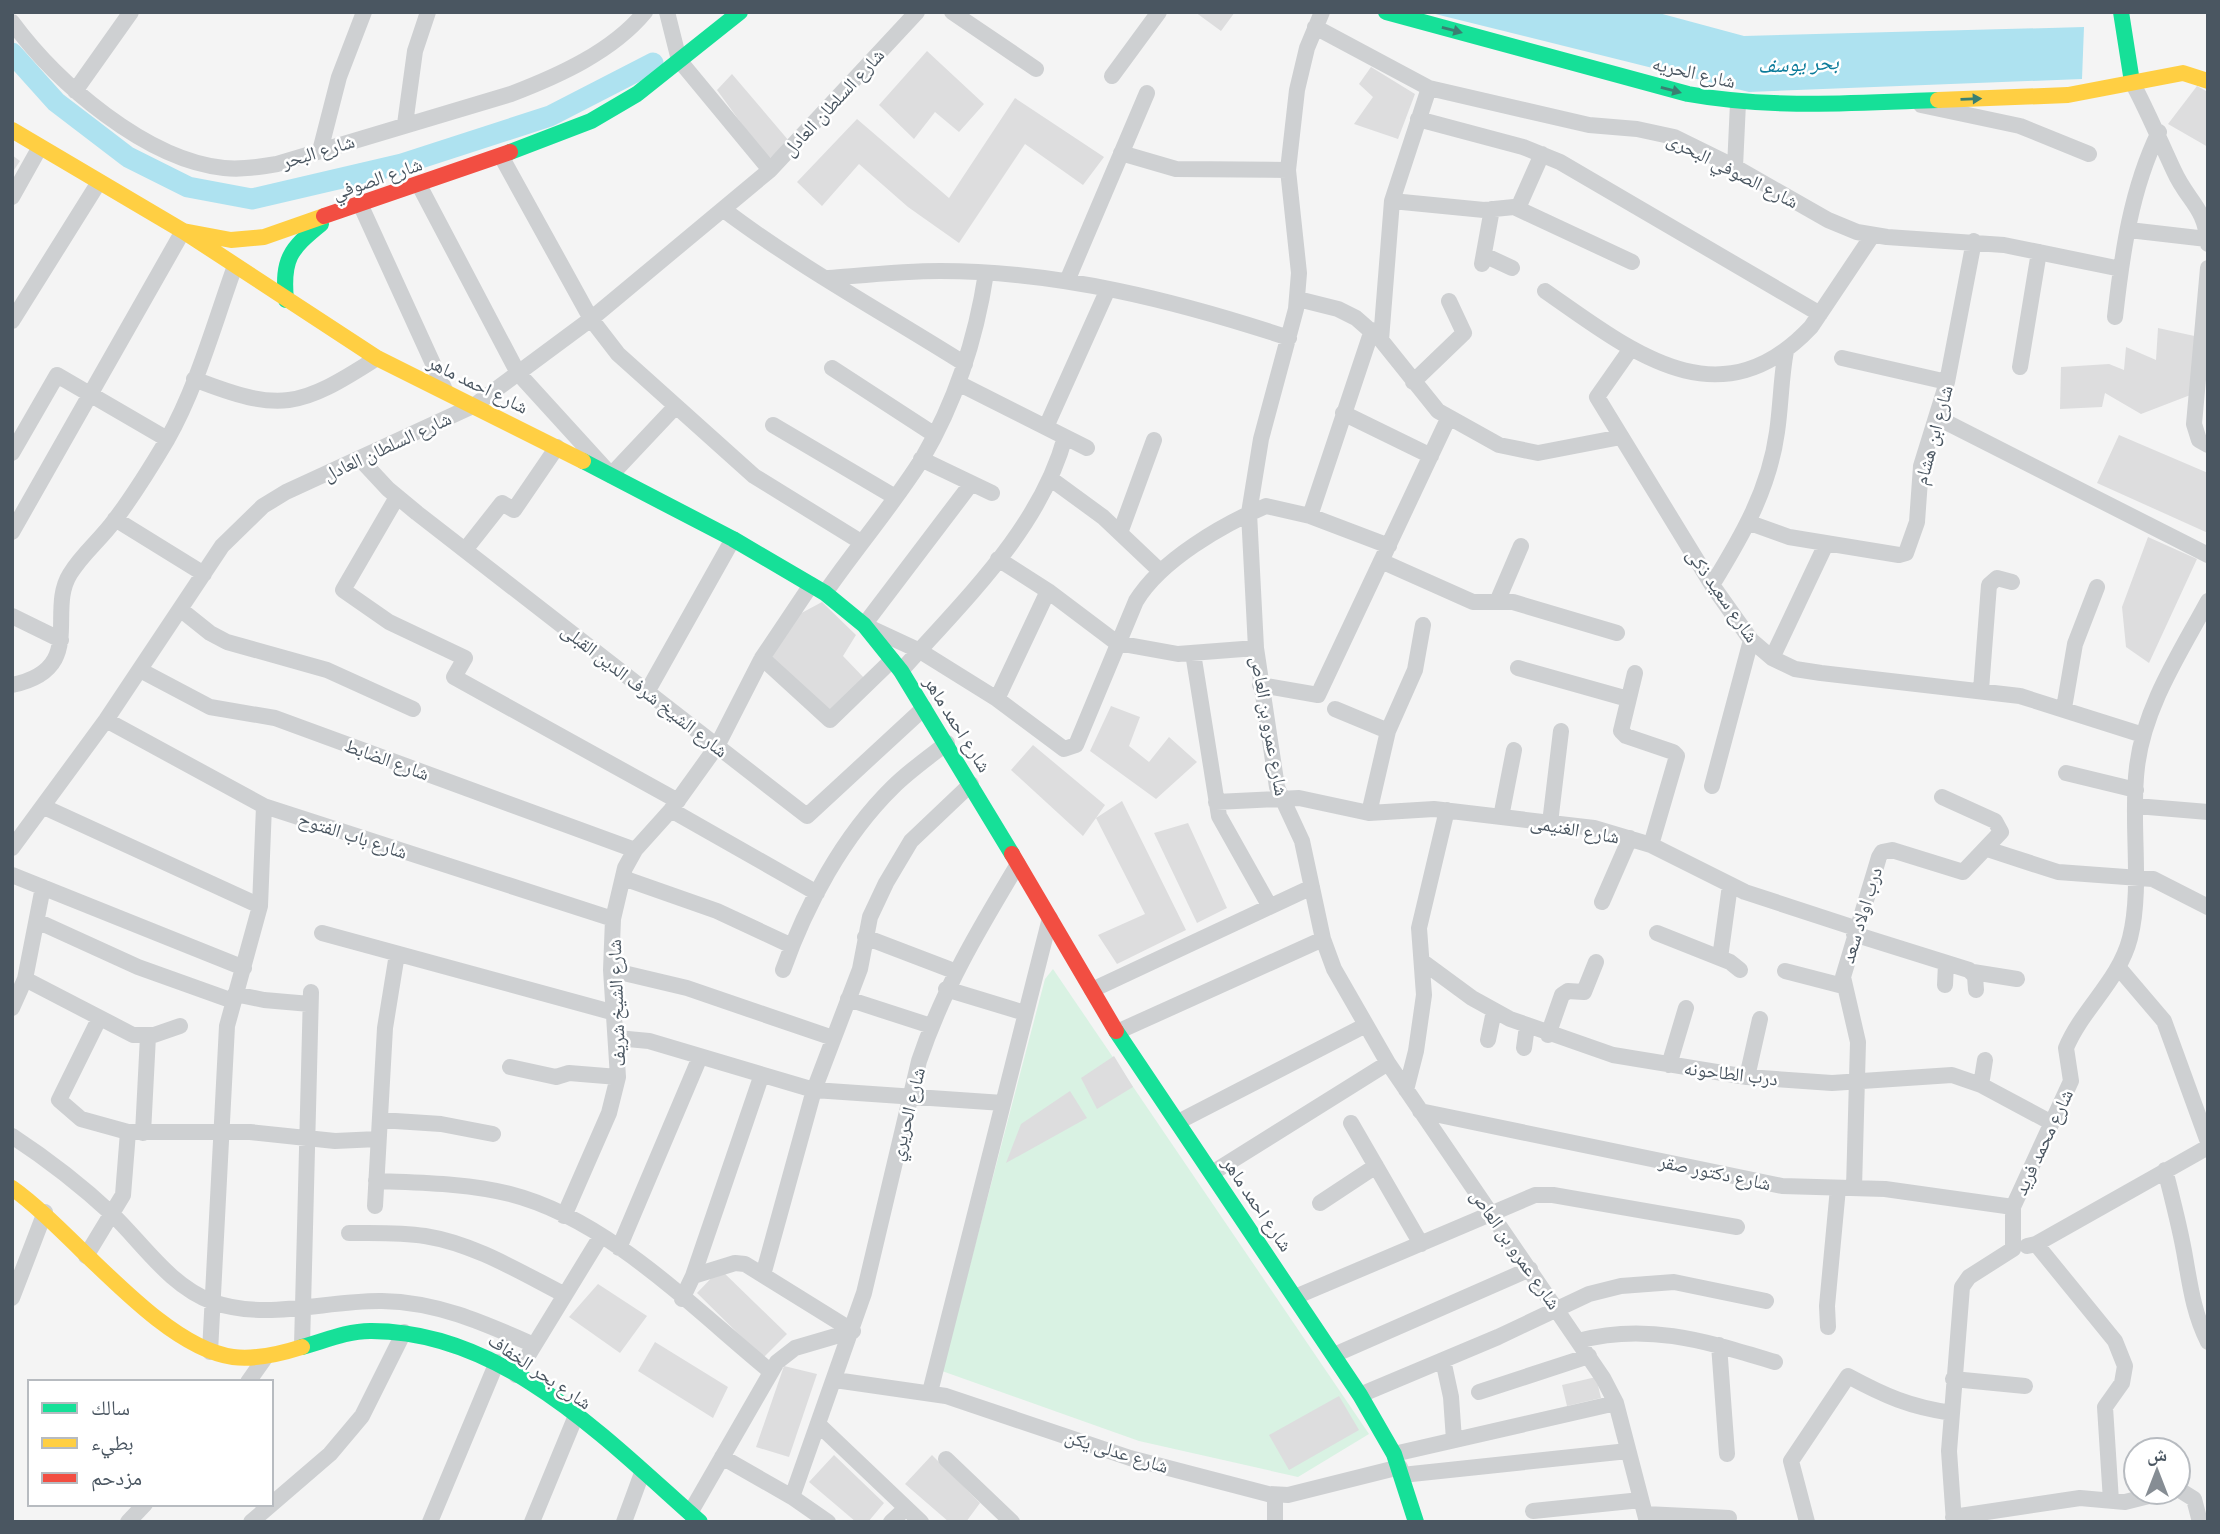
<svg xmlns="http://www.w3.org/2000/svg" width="2220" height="1534" viewBox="0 0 2220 1534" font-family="Ubuntu,'Noto Naskh Arabic',sans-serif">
	<rect width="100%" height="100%" fill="#f4f4f4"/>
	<path fill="#d9f2e3" d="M1053 969 1369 1434 1298 1477 1139 1441 942 1371 1045 979Z"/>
	<path fill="#aee2f0" d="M1427 12H1655L1744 36 2084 27 2082 79 1749 92Z"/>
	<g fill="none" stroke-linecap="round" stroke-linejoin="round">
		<path stroke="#aee2f0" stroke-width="21" d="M12 53 56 102 128 157 188 187 252 199 402 164 550 116 653 63"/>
	</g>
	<path fill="#ddddde" d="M1195 12H1235L1221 31Z
		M927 51 984 104 959 132 935 112 914 139 879 105Z
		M1371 67 1415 94 1398 139 1354 124 1373 97 1359 84Z
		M732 74 789 141 768 160 717 90Z
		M2197 86 2208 92V147L2168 124Z
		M1015 98 1104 157 1083 185 1025 144 959 243 908 207 859 164 822 206 797 182 857 119 949 198Z
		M12 155 20 161 12 173Z
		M2158 328 2199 337 2193 394 2141 414 2105 393 2102 407 2060 409 2061 367 2109 364 2124 370 2126 347 2156 360Z
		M2119 435 2208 473V533L2097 483Z
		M2148 537 2197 559 2149 663 2126 647 2122 607Z
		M822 602 856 635 843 656 867 681 829 717 770 660 794 617Z
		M1111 706 1140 717 1129 746 1149 762 1169 737 1197 762 1156 799 1090 751Z
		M1033 745 1105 805 1096 818 1122 801 1186 930 1117 964 1098 935 1145 914 1096 818 1083 836 1011 770Z
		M1188 823 1227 908 1197 923 1154 833Z
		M1114 1056 1133 1087 1097 1109 1081 1078Z
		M1070 1091 1087 1118 1006 1163 1021 1124Z
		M720 1269 787 1334 763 1358 697 1293Z
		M598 1284 647 1316 620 1353 569 1317Z
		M655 1342 728 1387 713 1418 638 1371Z
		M784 1366 817 1374 789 1457 756 1447Z
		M1596 1377 1601 1398 1567 1406 1562 1385Z
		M1339 1396 1359 1430 1289 1470 1269 1435Z
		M834 1455 884 1503 868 1522H856L809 1482Z
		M932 1455 980 1503 966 1522H949L905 1484Z"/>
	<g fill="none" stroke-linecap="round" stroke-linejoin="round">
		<path stroke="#ced0d2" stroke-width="16" d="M667 12 679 60 770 170
			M952 12 1036 69
			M1322 12 1307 48 1297 90 1288 170 1299 273 1296 309 1261 439 1249 513 1256 648 1277 787 1302 841 1323 939 1334 969 1388 1063 1603 1378 1616 1403 1647 1522
			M12 22C57 83 146 160 224 168 242 170 260 167 277 164L511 94C558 76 612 52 645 12
			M1315 27 1429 88 1589 125 1637 129 1674 137 1735 167 1828 220 1857 232 1887 237 2004 245 2121 269
			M1112 76 1159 12
			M2132 82C2148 112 2160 141 2174 171 2188 202 2205 206 2208 244
			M75 91 131 12
			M1921 105 2020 126 2089 154
			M1418 119 1523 147 1560 162 1820 314
			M405 124 415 51 428 12
			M320 151 339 77 364 12
			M1121 153 1176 169 1288 170
			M501 156 591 319 618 354 754 476 861 542
			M1735 167 1738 103
			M419 185 518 373 611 475 676 406
			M12 197 40 147
			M1392 201 1484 210 1514 207 1632 262
			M361 206 445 390
			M1518 208 1542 154
			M724 210C800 267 884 313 965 364
			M2129 230 2207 239
			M1484 255 1512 268
			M1482 264 1492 209
			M2208 268 2194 424 2199 440 2208 445
			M829 278C866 275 903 271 940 271 1059 271 1177 301 1289 338
			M1067 281 1147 93
			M1545 291C1630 350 1719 425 1811 327L1872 236
			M1298 299 1338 309 1356 318 1381 340 1438 411 1499 445 1538 453 1621 437
			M2115 317C2122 254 2131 189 2159 132
			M12 321 99 182
			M1381 340 1392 201 1429 88
			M1630 350 1597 397 1712 585 1751 640 1772 658 1795 669 1821 673 2020 696 2143 735
			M1842 358 1947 382
			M2020 367 2039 252
			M832 368 935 435
			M194 379C281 413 299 408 377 358
			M1413 382 1464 333 1449 301
			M958 383 1087 448
			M1343 413 1431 456
			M1938 418 2208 555
			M773 425 895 497
			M1046 427 1108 289
			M12 453 57 375 167 439
			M921 459 992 493
			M361 460 388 489 417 513 807 816 924 708
			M1051 479 1103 517 1160 571
			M971 484 864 625 920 651 997 699 1064 749 1076 745 1136 601C1161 560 1222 525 1266 506L1310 516 1389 546
			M397 497 343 590 389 622 465 658 454 677 678 801
			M1310 516 1372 330
			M115 519 204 574
			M1750 523 1789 537 1899 555 1906 553 1917 522 1921 466 1947 382 1974 241
			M12 532 183 231
			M1120 533 1154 440
			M465 550 502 503 514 510 557 447
			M998 559 1048 591 1117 643 1178 654 1256 648
			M1381 561 1473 602H1513L1617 633
			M1712 585C1742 536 1769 490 1777 432 1781 405 1781 377 1786 351
			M825 593C856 548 893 505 922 459 956 401 976 339 986 273
			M1497 602 1521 546
			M180 609 210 633 227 642 327 670 413 709
			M12 616 61 640
			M1193 653 1219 816 1269 905
			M762 658 830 720 892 660
			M1772 658 1826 544
			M1518 668 1628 699
			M140 670 210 707 275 718 635 850
			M901 671C963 601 1040 529 1065 437
			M1635 673 1621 731 1626 736 1673 752 1677 756 1651 845
			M12 685C88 669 46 612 70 574 82 554 101 539 114 521 133 496 151 467 167 440 197 387 214 324 235 266
			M1260 685 1318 695 1448 419
			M1981 690 1989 585 1997 578 2012 582
			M647 692 733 539
			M997 699 1048 591
			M2064 708 2075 644 2097 587
			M1335 709 1388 731
			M106 720 264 806 613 919
			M2066 773 2136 790
			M1712 786 1751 640
			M1216 802 1299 798 1369 813 1434 809 1594 828 1651 845 1745 892 1855 928
			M2136 806 2208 812
			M44 807 260 906
			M671 810 817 893
			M1369 813 1388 731 1415 670 1423 625
			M1501 817 1514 750
			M1550 823 1561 731
			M12 848 106 720 222 546 263 506 286 492 475 405 591 319 770 170 917 12
			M1987 849 2058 872 2153 879 2208 907
			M12 875 244 968
			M623 878 717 911 792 946
			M1602 902 1630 838
			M37 921 138 967 233 1001
			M322 933 615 1013
			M1657 933 1730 962 1740 970
			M1854 934 1969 970 1975 976 1976 990
			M865 937 954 971
			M1720 958 1730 885
			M1423 962 1472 998 1510 1019 1613 1055 1747 1077 1832 1083 1952 1075 1981 1085 2052 1123
			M2118 967 2164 1021 2208 1142
			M611 970 687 988 833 1038
			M783 970C806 905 843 836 893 787 909 771 929 757 947 743
			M1785 971 1843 986
			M1973 972 2017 979
			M25 979 133 1035H154L180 1026
			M1945 985 1946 963
			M946 989 1025 1013
			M1092 990 1312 887
			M235 994 264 1000 310 1004
			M848 999 931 1026
			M12 1008 25 979 43 887
			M99 1019 59 1100 81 1119 128 1132H250L335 1141 378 1139
			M1117 1032 1323 939
			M1548 1035 1562 995 1568 991 1584 992 1596 962
			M617 1038 649 1041 814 1090 1003 1103
			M1488 1040 1494 1011
			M1524 1048 1527 1026
			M1669 1065 1686 1008
			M510 1067 556 1077 569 1073 618 1077
			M1747 1077 1760 1019
			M1981 1085 1985 1060
			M1406 1090 1416 1051 1424 995 1419 928 1447 810
			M1420 1111 1782 1186 1885 1189 2013 1207
			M380 1120 441 1124 493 1134
			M1178 1122 1366 1025
			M1351 1123 1421 1244
			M143 1133 148 1036
			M12 1136C47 1159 82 1186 113 1215 144 1245 170 1286 213 1302 266 1321 327 1300 382 1301 438 1302 484 1323 534 1345
			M2165 1170C2172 1197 2179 1224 2184 1251 2190 1284 2193 1312 2208 1342
			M1212 1173 1388 1063
			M376 1181C421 1183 466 1183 510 1194 608 1219 693 1308 770 1371
			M1854 1188 1858 1042 1843 977 1879 857 1882 852 1892 850 1963 872 2001 832 1995 821 1942 797
			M1320 1203 1376 1166
			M375 1206 385 1028 397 954
			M564 1216 609 1113 618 1077 611 970 613 919 625 868 635 850 671 810 717 746 762 658 811 585
			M349 1233C374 1233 400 1232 425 1236 475 1244 520 1272 565 1295
			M2036 1244 2115 1341 2125 1366 2122 1383 2105 1407 2111 1501
			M2027 1246 2036 1244 2208 1147
			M619 1248 700 1057
			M86 1256 123 1195 128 1132
			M763 1275 814 1090 860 969 870 917 886 883 911 841 971 784
			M693 1276 735 1263 745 1264 853 1331
			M1295 1297 1535 1195H1553L1737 1227
			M12 1298 45 1212
			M682 1299 693 1276 761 1077
			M1828 1327 1827 1306 1838 1188
			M1578 1341C1648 1322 1708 1342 1775 1362
			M1719 1345 1727 1454
			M302 1346 311 992
			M210 1352 227 1026 260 906 264 806
			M1334 1355 1530 1269
			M1443 1360 1451 1397 1454 1440
			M516 1375 601 1236
			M1953 1379 2025 1386
			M835 1380 946 1396 1130 1458 1268 1494 1288 1495 1400 1467
			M248 1382 265 1358
			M930 1392 1050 918
			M1479 1392 1589 1356
			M1360 1395 1498 1337 1589 1294 1621 1286 1674 1282 1766 1301
			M819 1425 921 1522
			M1394 1454 1616 1403
			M722 1457 792 1497 828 1522
			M946 1459 1012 1522
			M1402 1475 1628 1451
			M2178 1489 2194 1499 2200 1522
			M792 1497 864 1293 919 1061C943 989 979 929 1018 864
			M1533 1511 1641 1500
			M690 1513 777 1362 795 1348 853 1331
			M1645 1514 1729 1518
			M1953 1517 2080 1498 2125 1502 2165 1492
			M128 1522 145 1504
			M251 1522 330 1454 362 1416 404 1332
			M430 1522 497 1362
			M532 1522 575 1418
			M624 1522 642 1473
			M891 1522 906 1508
			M1275 1522V1495
			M1807 1522 1791 1461 1848 1376C1885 1396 1910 1407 1952 1413
			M1954 1522 1949 1451 1962 1287 1969 1277 2013 1249V1207L2071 1081 2066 1048C2082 1009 2119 981 2130 938 2143 887 2130 820 2137 767 2144 707 2180 653 2208 601"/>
		<path stroke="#16e098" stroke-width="16" d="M1386 12 1688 94C1771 109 1854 103 1938 100
			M2121 12 2132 82
			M510 152 591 121 637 94 740 12
			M286 300C282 259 290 249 321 224
			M583 461 733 539 825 593 864 625 901 671 1012 854
			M1116 1031 1360 1395 1394 1454 1416 1522
			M302 1347C324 1341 347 1331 370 1331 503 1330 607 1440 700 1522"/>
		<path stroke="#ffcf43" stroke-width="16" d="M1938 100 2068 95 2183 73 2208 81
			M12 130 183 231 231 240 264 237 324 216
			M183 231 377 358 583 461
			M12 1188C73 1231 159 1347 233 1357 256 1360 280 1354 302 1347"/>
		<path stroke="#f24e42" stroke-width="16" d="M324 216 510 152
			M1012 854 1116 1031"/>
	</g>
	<defs><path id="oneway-solid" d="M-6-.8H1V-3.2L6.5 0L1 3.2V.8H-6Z" transform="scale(1.75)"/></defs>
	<g fill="#3a7f72">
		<use href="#oneway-solid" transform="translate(1452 30) rotate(15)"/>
		<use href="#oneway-solid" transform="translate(1671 90) rotate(15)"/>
		<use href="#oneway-solid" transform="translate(1971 99) rotate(-2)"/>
	</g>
	<g text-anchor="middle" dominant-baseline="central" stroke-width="5" stroke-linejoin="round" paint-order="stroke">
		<g font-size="19" fill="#4a5661" stroke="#fff">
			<text transform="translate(1694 72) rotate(13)">شارع الحريه</text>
			<text transform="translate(833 102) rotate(-47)">شارع السلطان العادل</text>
			<text transform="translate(318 151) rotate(-17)">شارع البحر</text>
			<text transform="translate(1733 170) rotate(27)">شارع الصوفي البحرى</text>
			<text transform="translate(377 178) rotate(-19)">شارع الصوفي</text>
			<text transform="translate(478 384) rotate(26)">شارع احمد ماهر</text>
			<text transform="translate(1933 435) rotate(-75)">شارع ابن هشام</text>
			<text transform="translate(387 446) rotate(-25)">شارع السلطان العادل</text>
			<text transform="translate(1723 595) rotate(55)">شارع سعيد ذكى</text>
			<text transform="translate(645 690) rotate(38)">شارع الشيخ شرف الدين القبلى</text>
			<text transform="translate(958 724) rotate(58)">شارع احمد ماهر</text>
			<text transform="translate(1270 726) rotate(80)">شارع عمرو بن العاص</text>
			<text transform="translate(387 759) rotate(20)">شارع الضابط</text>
			<text transform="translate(1575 829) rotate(10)">شارع الغنيمى</text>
			<text transform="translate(353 835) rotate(18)">شارع باب الفتوح</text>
			<text transform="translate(1861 915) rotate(-73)">درب اولاد سعد</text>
			<text transform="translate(616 1003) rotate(-92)">شارع الشيخ شريف</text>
			<text transform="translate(1731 1073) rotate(7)">درب الطاحونه</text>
			<text transform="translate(907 1114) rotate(-76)">شارع الحريري</text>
			<text transform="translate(2043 1142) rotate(-65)">شارع محمد فريد</text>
			<text transform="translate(1715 1172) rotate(12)">شارع دكتور صقر</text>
			<text transform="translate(1258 1204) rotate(56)">شارع احمد ماهر</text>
			<text transform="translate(1516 1249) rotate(55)">شارع عمرو بن العاص</text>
			<text transform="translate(540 1371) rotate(34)">شارع بحر الخفاف</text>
			<text transform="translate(1117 1451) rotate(17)">شارع عدلى يكن</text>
		</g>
		<g font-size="21" font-style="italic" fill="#0c7c9b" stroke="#fff">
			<text transform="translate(1798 63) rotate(-3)">بحر يوسف</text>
		</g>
	</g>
	<rect width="2220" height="1534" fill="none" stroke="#4a5661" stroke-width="28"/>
	<rect x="28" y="1380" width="245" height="126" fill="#ffffff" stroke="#b7bbc0" stroke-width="2"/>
	<rect x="42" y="1403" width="35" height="10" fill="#16e098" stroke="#b7bbc0" stroke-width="2"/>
	<text x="91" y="1415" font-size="21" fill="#4a5661">سالك</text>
	<rect x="42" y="1438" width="35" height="10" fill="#ffcf43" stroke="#b7bbc0" stroke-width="2"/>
	<text x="91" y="1450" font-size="21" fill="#4a5661">بطيء</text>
	<rect x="42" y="1473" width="35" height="10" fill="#f24e42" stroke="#b7bbc0" stroke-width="2"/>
	<text x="91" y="1485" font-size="21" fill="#4a5661">مزدحم</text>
	<g transform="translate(2157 1471)"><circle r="33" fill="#ffffff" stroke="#b7bbc0" stroke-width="2"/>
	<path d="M0-5L12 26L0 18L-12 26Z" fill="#868d94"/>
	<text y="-10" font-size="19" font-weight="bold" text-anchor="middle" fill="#4a5661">ش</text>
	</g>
</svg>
